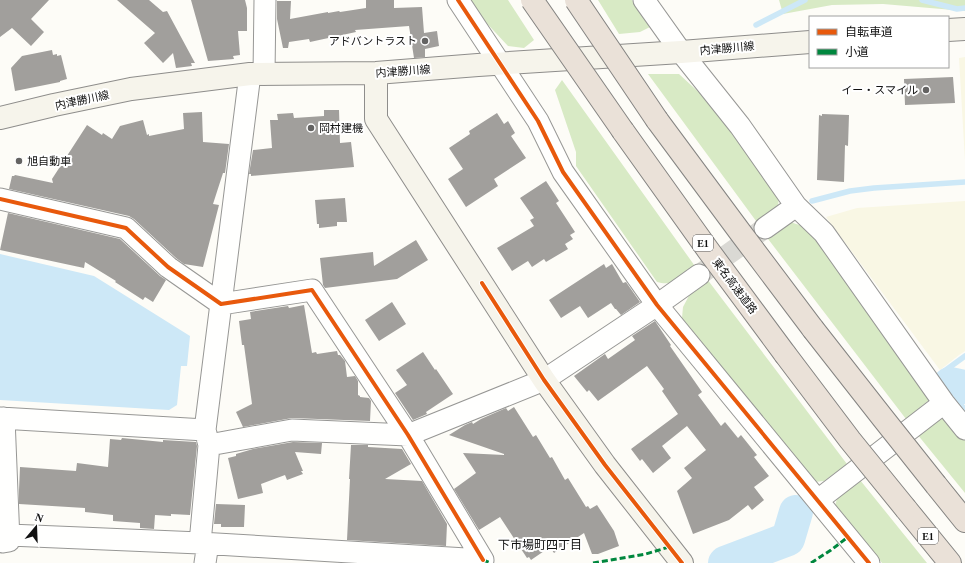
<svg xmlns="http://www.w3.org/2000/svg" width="965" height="563" viewBox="0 0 965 563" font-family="'Times New Roman','Noto Sans JP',serif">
	<rect width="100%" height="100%" fill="#fdfcf7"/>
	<path fill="#f9f7e4" d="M965 57V161L959 58Z
		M965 201V351L959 355 940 370 826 217 857 208Z"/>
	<path fill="#d8eac5" d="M465 0H508L534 40 524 48 508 46Z
		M598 0H632L650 27 640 32 619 34Z
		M779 0H965V11L883 4 832 5 783 14Z
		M648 74H679L731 122 780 189 778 206 759 225Z
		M562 80 697 269C684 277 673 287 657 282L576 166V152L555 90Z
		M790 222 809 228 930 394 928 401 906 419 765 235Z
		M707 279 847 464 824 481 814 482 682 318 683 307 692 290Z
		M941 414 965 435V493L917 434Z
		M860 480 927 563H882L835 506 838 495Z"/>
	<path fill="#cde8f7" d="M0 254 94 276 190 336 187 366H181L177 405 169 410 0 400Z"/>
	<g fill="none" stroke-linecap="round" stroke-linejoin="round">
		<path stroke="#cde8f7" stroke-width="5.5" d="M922 0 957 9 965 8
			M756 25 805 0
			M812 201 850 191 874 188 965 182
			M965 356 939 375 965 410"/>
		<path stroke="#cde8f7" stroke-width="34" d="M950 384 965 387
			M725 563 788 539 796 512"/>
	</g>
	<path fill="#a19f9c" d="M0 0H49L31 19 44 32 31 46 12 28 0 37Z
		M117 0H149L163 12 167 11 195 63H191L192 66 176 68 173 53 163 63 144 43 155 33Z
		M191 0H245L247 8V31H238L240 55 233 56 234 59 208 61Z
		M366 0H394V8L422 7 424 33 437 31 439 46 425 49V57L414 58 409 26 355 30 356 32 310 42 309 39 289 42 288 48H283L277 19V1H291L290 19 328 12V13L339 11 340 12 366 8Z
		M52 50 53 55 57 54V56L61 55 67 79 60 81V82L15 91 11 68 22 56Z
		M953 77 955 103 905 105 904 79Z
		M324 110H339L340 143 351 142 354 167 251 176V174H249L253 150 272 148 270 120H278L277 114 293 113 294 118 324 116Z
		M202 112 203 142 229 144 225 173H223L213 204 219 205 203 267 184 264 176 258 134 219 129 216 9 189 12 176H14L15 175 53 183 52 179 87 125 102 135 103 133 112 139 120 126 143 120 147 135 149 134V136L184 129 183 113Z
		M497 113 504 124 508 121 515 133 511 136 526 158 494 179 498 186 466 207 448 179 463 169 449 148 470 134 469 131Z
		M822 114 849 115 848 146 845 145 844 182 817 180 819 115 822 116Z
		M546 181 559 201 556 203 575 232 570 235 573 239 565 244 568 249 546 262 544 259 532 267 528 261 512 271 497 248 534 226 530 220 534 218 520 198Z
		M345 198 347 222H337V226L319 228V224H317L315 200Z
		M8 213 120 239 160 276 166 280 153 302 145 297 143 300 115 282 116 281 85 262 84 268 0 250Z
		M416 240 428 260 397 279 325 288 323 285 320 258 373 252 374 266Z
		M604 264 606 268 612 264 623 283 626 282 640 302 621 315 616 309H615L611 303 588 318 580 306 561 318 549 300Z
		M392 302 406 324 379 341 365 320Z
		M304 305 312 353 316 352 317 354 337 351 338 355H340L345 361 347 377 355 376 358 381V395L360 396V397L369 398 371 401 370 421 292 418 243 427 236 412 252 404 244 345H242L239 321 251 319 250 312 288 306 289 308Z
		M655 321 671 345 670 346 702 392 698 395 721 426 725 422 738 438 741 435 757 455 754 457 769 476 754 487 764 500 752 510 748 505 729 520 693 534 677 491 692 478 684 468 706 450 687 426 662 446 671 458 653 473 642 459 640 461 631 449 678 414 662 391 664 389 647 366 598 401 589 390 587 392 574 376 605 354 608 359 635 340 632 336Z
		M423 352 435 370 436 369 453 394 426 412 427 414 413 420 395 393 407 385 396 370Z
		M514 407 533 437 536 435 550 458 552 457 565 480 568 478 586 507 588 506 590 509 597 505 614 531 619 546 598 554H592L584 533 554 553 550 547 531 560 529 557 527 558 500 517 479 530 454 489 476 473 463 453 504 455V454L449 435 465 425 472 422 473 424 481 419 490 415 506 408 508 411Z
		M122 438 163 442V440L196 442 197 446 190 515 171 514V516L155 515 154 529 140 528V523L113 521V515L85 512V508L19 504V490L20 467 76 471 77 463 108 467 110 439 121 440Z
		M293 442 322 443 321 454 295 452 303 471H301L303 474 287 480 285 475 261 484 263 493 238 499 228 458 236 456V454L253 449Z
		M351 445H368V447L402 449 411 464 385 479 422 481 447 524 446 546 347 540 350 479H349Z
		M216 504 245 505 244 527H221V524H214Z"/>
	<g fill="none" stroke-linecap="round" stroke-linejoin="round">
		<path stroke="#dad9d4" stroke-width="21" stroke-dasharray="21 10" stroke-linecap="butt" d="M699 275 765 228"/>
		<g stroke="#979795" stroke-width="23">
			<path id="street" d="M458 0 538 121 563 172 657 305 869 563
				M644 0 681 52 740 126 796 206 824 233 944 403 965 429
				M264 74 265 0
				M0 199 126 228 168 267 221 304 312 290 408 435 483 560
				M765 228 796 206
				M0 418 205 430
				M209 445 292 430 408 435 544 380 657 305 699 275
				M818 500 944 403
				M9 535 200 543 483 560
				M3 542 9 541 4 418
				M200 543 209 445 205 430 250 74
				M205 563 208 543"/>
		</g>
		<g stroke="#8e8d8b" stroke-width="24">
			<path id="secondary" d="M948 30 965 29
				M376 73V119L544 380 605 465 682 563
				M0 118 54 105 131 89 250 74 376 73 478 65 681 52 810 42"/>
		</g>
		<g stroke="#858482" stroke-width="24">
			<path id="highway" d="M657 120 740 232 813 329
				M623 131 708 250 785 354
				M936 485 965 521
				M906 509 950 563"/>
		</g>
		<use href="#street" stroke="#fffffe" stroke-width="21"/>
		<use href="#secondary" stroke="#f6f4eb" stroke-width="22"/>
		<use href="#highway" stroke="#eae1d8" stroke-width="22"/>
		<g stroke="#858482" stroke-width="24" stroke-linecap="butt">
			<path id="highway-bridge" d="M532 0 623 131
				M576 0 657 120
				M813 329 882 417 936 485
				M785 354 850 440 906 509"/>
		</g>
		<use href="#highway-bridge" stroke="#eae1d8" stroke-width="22"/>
		<path stroke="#00873e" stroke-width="3" stroke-dasharray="6 3" stroke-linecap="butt" d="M483 560 491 563
			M593 563 646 554 669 547
			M811 563 831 550 848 537"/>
		<g stroke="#fff" stroke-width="6">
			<path id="cycleway" d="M458 0 538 121 563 172 657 305 869 563
				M0 199 126 228 168 267 221 304 312 290 408 435 483 560
				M482 283 544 380 605 465 682 563"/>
		</g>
		<use href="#cycleway" stroke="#e8590c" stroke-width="4"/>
	</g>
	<g fill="#646362" stroke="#fff" stroke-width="1.5">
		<circle cx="425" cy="41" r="4"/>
		<circle cx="926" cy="90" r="4"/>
		<circle cx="311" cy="128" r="4"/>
		<circle cx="19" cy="161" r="4"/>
	</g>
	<g text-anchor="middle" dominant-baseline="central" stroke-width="4" stroke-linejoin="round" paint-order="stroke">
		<g fill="#fff" stroke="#585858" stroke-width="1">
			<rect x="693" y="235" width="20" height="16" rx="3"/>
			<rect x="918" y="528" width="20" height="16" rx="3"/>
		</g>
		<g font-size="10" font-weight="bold" fill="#111">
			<text x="703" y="243">E1</text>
			<text x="928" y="536">E1</text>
		</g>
		<g font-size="11" fill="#111" stroke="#fff" text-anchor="end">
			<text x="417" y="41">アドバントラスト</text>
			<text x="918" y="90">イー・スマイル</text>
			<text x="319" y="128" text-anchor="start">岡村建機</text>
			<text x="27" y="161" text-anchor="start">旭自動車</text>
		</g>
		<g font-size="11" fill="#111" stroke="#fff">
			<text transform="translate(727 48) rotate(-5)">内津勝川線</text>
			<text transform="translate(403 71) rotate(-4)">内津勝川線</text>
			<text transform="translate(82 100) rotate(-12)">内津勝川線</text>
			<text transform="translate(735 286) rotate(53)">東名高速道路</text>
		</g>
		<g font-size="12" fill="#111" stroke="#fff">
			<text x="540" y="545">下市場町四丁目</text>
		</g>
	</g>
	<rect x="809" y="16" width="140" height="52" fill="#ffffff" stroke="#a0a0a0"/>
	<rect x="817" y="29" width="20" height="6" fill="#e8590c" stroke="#a0a0a0"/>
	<text x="845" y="36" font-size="12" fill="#111111">自転車道</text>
	<rect x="817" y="49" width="20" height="6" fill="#00873e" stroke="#a0a0a0"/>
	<text x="845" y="56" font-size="12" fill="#111111">小道</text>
	<g transform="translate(36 527) rotate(19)" stroke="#ffffff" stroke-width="3" paint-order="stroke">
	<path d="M0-3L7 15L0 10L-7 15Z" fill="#111111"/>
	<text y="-6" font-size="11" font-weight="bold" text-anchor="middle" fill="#111111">N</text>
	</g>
</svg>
